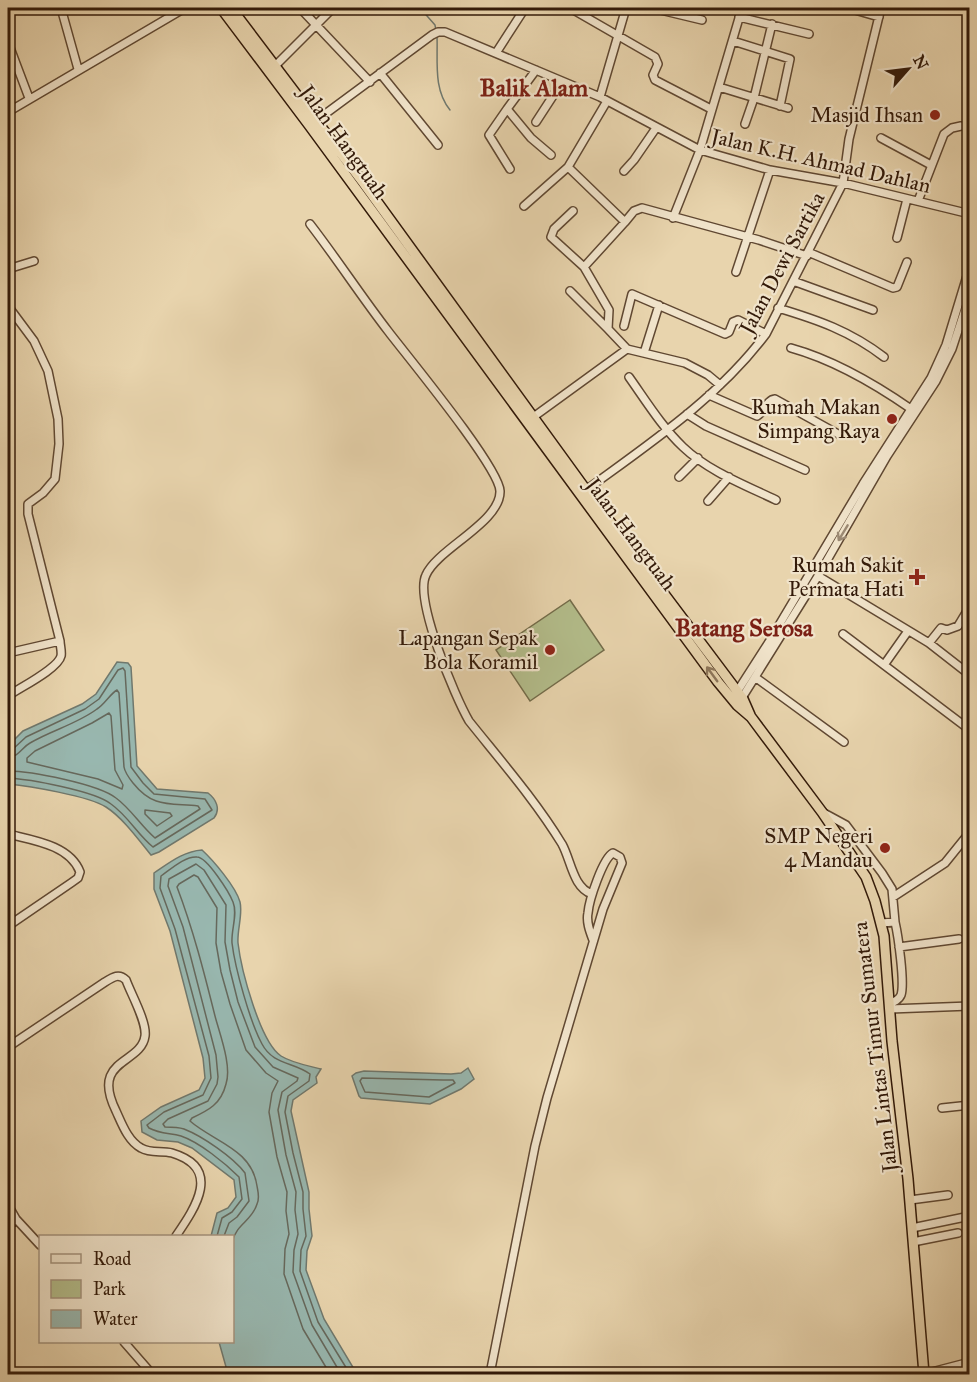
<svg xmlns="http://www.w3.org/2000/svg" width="977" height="1382" viewBox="0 0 977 1382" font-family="'IM FELL Great Primer',serif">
	<rect width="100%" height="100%" fill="#e8d4ad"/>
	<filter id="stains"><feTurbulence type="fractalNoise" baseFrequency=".00333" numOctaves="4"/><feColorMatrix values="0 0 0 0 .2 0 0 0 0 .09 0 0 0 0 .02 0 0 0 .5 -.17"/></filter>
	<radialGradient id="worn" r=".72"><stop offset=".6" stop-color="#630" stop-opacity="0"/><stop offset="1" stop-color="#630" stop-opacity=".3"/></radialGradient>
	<path fill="#b3bd8b" stroke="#736c4a" stroke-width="1.5" d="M570 600 604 650 530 701 496 650Z"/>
	<path fill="#98b7af" stroke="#70786d" stroke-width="1.5" d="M117 662 128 663 131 667 137 766 157 789 208 793C216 799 221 809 214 818L159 852 151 855C138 839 123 818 106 807 89 796 29 786 8 784L9 745 23 731 82 704 96 694Z
		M202 850C213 860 236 887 240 902 243 914 237 930 238 943 241 969 260 1042 281 1056 292 1063 309 1066 321 1069L316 1077 317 1083 293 1100 291 1111 309 1192V1209L312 1236 307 1251 306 1270 324 1319 357 1374H228L219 1342H232V1236H211L217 1213 228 1208 236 1197 234 1180 192 1148 178 1142 157 1140 142 1132 141 1121 161 1107 199 1090 205 1078 203 1058 170 931 154 889V873C169 863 184 851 202 850Z
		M468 1068 474 1079 461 1089 430 1104 361 1098 359 1096 352 1076 356 1073 364 1071 451 1074 461 1073Z"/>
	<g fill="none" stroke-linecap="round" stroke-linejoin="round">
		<path stroke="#66685c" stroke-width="1.5" d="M109 713 111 716 115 770 123 785 122 789 98 779 27 762V758L35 751 92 723Z
			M8 750 13 749 26 737 85 709 99 699 118 670 123 668 125 671 131 767 143 783 154 794 205 799 212 810 153 847C138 835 128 816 111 804 95 791 29 779 8 778
			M8 757C19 757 21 748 30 743 52 730 77 724 97 709 105 704 110 694 117 690L119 693 124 767C125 773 129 778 133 783 153 808 169 803 198 806L200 809 155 838C141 826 131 809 116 798 98 784 31 771 8 771
			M145 810 170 813 172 816 157 826 145 814Z
			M362 1078 443 1080H453L455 1083 429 1097 365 1092 360 1081Z
			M217 1236 222 1218 232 1212 242 1199 239 1177C225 1163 199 1142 181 1136 169 1133 160 1134 149 1128L147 1125 164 1112 203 1095 211 1078 209 1056 175 929 160 888 161 876C171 869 185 856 197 857 207 857 229 892 233 902 238 914 231 930 232 943 235 968 250 1022 262 1044 273 1065 294 1062 310 1074L309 1081 288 1096 285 1112 293 1153 303 1192V1209L306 1236 301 1250 300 1271 318 1322 350 1374
			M224 1236 229 1223 237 1217 249 1201 245 1173C233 1157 202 1136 184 1129 178 1127 171 1127 165 1127L163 1124 168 1119 208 1101 217 1084 218 1077 216 1055 183 927 168 886 169 879 196 864 204 870 226 905 225 942 230 970 238 1002 255 1047 273 1067 298 1078 297 1081 282 1092 278 1110 286 1155 296 1192 295 1210 298 1234 294 1250 293 1272 312 1325 341 1374
			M232 1242C237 1223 252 1221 257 1204 260 1198 258 1192 257 1186 252 1149 214 1142 190 1121L192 1118C209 1110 221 1104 226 1084 232 1066 220 1035 215 1016 204 972 193 929 177 887L179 884 194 875 198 877 217 908 216 943 221 972 230 1004 246 1050 266 1073 278 1081 272 1093 269 1112 277 1157 287 1192 286 1211 289 1234 285 1249 284 1274 303 1329 330 1374"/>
		<path stroke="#70786d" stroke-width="1.5" d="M420 8 435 25 436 31
			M437 36C438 61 433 89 450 110"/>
		<g stroke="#604832" stroke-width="10">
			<path id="minor" d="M61 8 78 69
				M300 8 370 82
				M570 8 655 57 658 64 653 75 655 80 711 109
				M652 8 702 20
				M848 8 879 17
				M739 17 809 34
				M733 41 790 59 780 106
				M9 45 29 98
				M496 53 525 8
				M275 66 333 8
				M536 70 507 109 531 138 551 155
				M380 73 438 145
				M719 87 788 108
				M600 97 626 8
				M507 109 489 135 510 169
				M8 112 185 8
				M317 120 432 35 438 32H445L600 97 700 150 770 170 843 183 970 214
				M536 122 562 82
				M745 124 754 98 772 24
				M881 138 931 165
				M568 167 625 222 634 211 642 208 759 240 807 256
				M624 171 634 160 656 128
				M918 201 944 134 952 128 961 126
				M524 206 568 167 607 101
				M573 211 554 229 551 237 584 267 625 222
				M673 218 700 150 742 8
				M310 224C337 259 361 296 388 331 407 356 499 467 500 491 501 522 437 549 426 575 414 599 455 697 469 721 501 761 535 800 562 844 571 860 573 888 592 894
				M897 238 907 199
				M808 252 893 288 897 287 907 262
				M584 267 609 310 608 329 627 349 685 363 708 375 720 385
				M8 269 34 261
				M736 272 770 170
				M793 281 873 310
				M570 291 608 329
				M8 306 34 341 48 371 58 419 59 444 55 479 43 493 28 504V514L60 641 8 653
				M778 308C818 320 850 331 884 357
				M624 326 632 294 725 334 729 332 733 322 738 320 766 334
				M791 348C834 360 875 384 911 409
				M644 353 659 305
				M629 377C646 401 662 427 683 447 708 471 745 485 776 500
				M709 395 757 416C765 412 766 400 775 399L840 435
				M687 414 706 426 805 470
				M532 418 627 349
				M679 477 698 458
				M586 490C649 444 718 398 766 334L843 183 849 139 881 8
				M708 501 729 477
				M818 576 929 643 970 675
				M843 634 970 730
				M929 643 941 628 947 630 958 626 970 606
				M884 665 908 631
				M755 677 844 742
				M735 695 769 642 863 484 931 378 946 345 970 266
				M8 696C19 688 58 669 61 656 62 652 60 645 60 641
				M740 701 818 576 887 456 936 381 952 349 970 294
				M822 812 846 825 882 873 892 889 895 922 881 923
				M8 834C32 840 70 845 80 872L78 878 71 883 8 926
				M893 897 945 863 966 837
				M899 947 959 939
				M889 1004C894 1002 899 1000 901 995 905 983 898 935 895 922
				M890 1009 970 1006
				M8 1047 105 982C113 977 119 973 126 980 131 994 147 1022 145 1036 141 1065 90 1058 116 1111 122 1124 128 1141 141 1148 151 1154 162 1150 172 1153 222 1168 196 1207 176 1236
				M942 1108 970 1105
				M910 1200 948 1195
				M8 1205 16 1219 40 1245
				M8 1226 16 1219
				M912 1228 970 1216
				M913 1242 958 1233
				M124 1342 152 1374
				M490 1374 535 1146 547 1098 603 909 622 863 620 857 613 853C603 858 589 900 588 913 586 922 590 932 593 940
				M924 1374 970 1362"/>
		</g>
		<g stroke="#331a09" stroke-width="12">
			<path id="highway" d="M221 8 309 125 718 682 737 705 751 717 822 812 866 877 875 901 884 936 892 1041 908 1179 924 1374
				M231 8 362 181 586 490 743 699 750 715"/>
		</g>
		<use href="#minor" stroke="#f0e3ca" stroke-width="7"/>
		<use href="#highway" stroke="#e8d4ad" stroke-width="9"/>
	</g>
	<defs><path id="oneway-shaft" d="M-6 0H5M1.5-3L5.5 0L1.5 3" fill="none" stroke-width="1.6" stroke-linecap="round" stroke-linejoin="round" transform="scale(1.5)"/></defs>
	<use stroke="#9b8973" href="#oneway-shaft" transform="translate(843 533) rotate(121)"/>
	<use stroke="#8e775b" href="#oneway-shaft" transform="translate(712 674) rotate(-126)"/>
	<g fill="#8f2418" stroke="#f0e3ca" stroke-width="2">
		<circle cx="935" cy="115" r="6"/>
		<circle cx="892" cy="419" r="6"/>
		<path d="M914 568h6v6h6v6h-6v6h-6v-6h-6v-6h6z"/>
		<circle cx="550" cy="650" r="6"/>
		<circle cx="885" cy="848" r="6"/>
	</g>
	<g text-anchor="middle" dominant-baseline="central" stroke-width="4.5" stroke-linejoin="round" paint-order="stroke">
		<g font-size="21" fill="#331a09" stroke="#f0e3ca" text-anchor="end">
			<text x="923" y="115">Masjid Ihsan</text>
			<text x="880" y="407">Rumah Makan<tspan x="880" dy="24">Simpang Raya</tspan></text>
			<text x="904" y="565">Rumah Sakit<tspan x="904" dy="24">Permata Hati</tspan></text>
			<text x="538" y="638">Lapangan Sepak<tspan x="538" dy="24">Bola Koramil</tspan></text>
			<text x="873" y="836">SMP Negeri<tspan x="873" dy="24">4 Mandau</tspan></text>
		</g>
		<g font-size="21" fill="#331a09" stroke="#f0e3ca">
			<text transform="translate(344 142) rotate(54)">Jalan Hangtuah</text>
			<text transform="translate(821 161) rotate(13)">Jalan K.H. Ahmad Dahlan</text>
			<text transform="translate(782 263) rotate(-62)">Jalan Dewi Sartika</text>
			<text transform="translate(631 534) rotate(53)">Jalan Hangtuah</text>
			<text transform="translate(875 1047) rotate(-97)">Jalan Lintas Timur Sumatera</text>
		</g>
		<g font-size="24" font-weight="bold" fill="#7a1f14" stroke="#f0e3ca">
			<text x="534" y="88">Balik Alam</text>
			<text x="744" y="628">Batang Serosa</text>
		</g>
	</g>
	<rect width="977" height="1382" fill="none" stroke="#e8d4ad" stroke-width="30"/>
	<rect x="9" y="9" width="959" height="1364" fill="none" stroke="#331a09" stroke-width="3"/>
	<rect x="15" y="15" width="947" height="1352" fill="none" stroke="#331a09" stroke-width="1.5"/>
	<rect x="39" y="1235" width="195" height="108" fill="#f0e3ca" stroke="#a4937d" stroke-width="1.5"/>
	<rect x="51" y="1254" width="30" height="9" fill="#f0e3ca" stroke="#a4937d" stroke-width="1.5"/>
	<text x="93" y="1265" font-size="18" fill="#331a09">Road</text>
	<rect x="51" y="1280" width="30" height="18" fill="#b3bd8b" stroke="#a4937d" stroke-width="1.5"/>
	<text x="93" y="1295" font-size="18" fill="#331a09">Park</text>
	<rect x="51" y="1310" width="30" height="18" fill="#98b7af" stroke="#a4937d" stroke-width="1.5"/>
	<text x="93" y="1325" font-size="18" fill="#331a09">Water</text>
	<g transform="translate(908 69) rotate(62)" stroke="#f0e3ca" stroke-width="4.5" paint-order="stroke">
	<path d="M0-4.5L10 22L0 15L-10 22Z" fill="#331a09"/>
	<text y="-9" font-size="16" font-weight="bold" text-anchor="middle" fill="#331a09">N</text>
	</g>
	<rect width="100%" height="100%" filter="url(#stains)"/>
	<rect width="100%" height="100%" fill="url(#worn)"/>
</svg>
